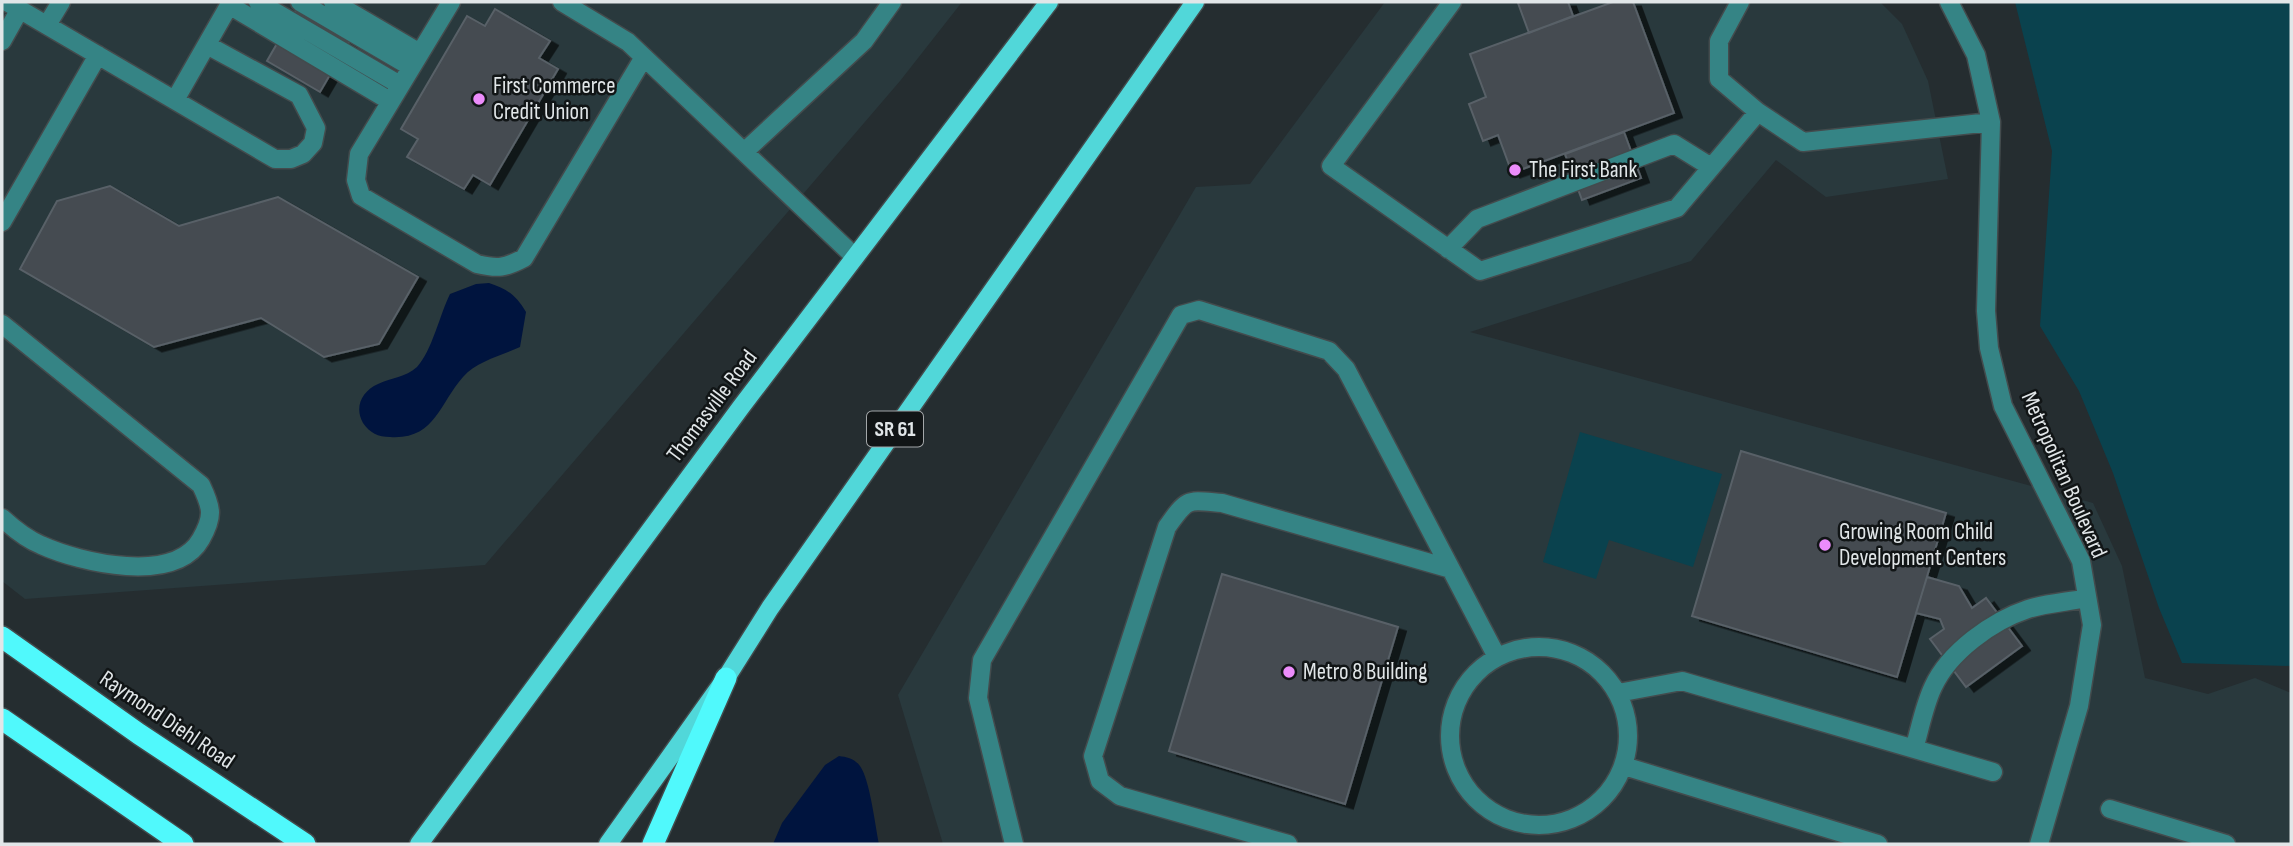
<svg xmlns="http://www.w3.org/2000/svg" width="2293" height="846" viewBox="0 0 2293 846" font-family="'Sofia Sans Condensed',sans-serif">
	<defs>
		<filter id="shadow"><feDropShadow dx="8" dy="4.5" stdDeviation="0" flood-color="#0009"/></filter>
	</defs>
	<rect width="100%" height="100%" fill="#252d30"/>
	<path fill="#29393d" d="M2 2H962L900 81 485 565 25 599 2 581Z
		M1385 2H1880L1902 24 1928 81 1948 179 1826 197 1776 160 1691 261 1470 332 2093 503 2122 566 2145 678 2208 694 2255 678 2291 693V844H943L898 695 1196 187 1250 184Z"/>
	<path fill="#0a424e" d="M2015 2H2291V666L2182 663 2159 608 2113 473 2079 391 2040 326 2052 151Z
		M1580 432 1722 474 1693 567 1609 540 1596 579 1543 562Z"/>
	<path fill="#00143e" d="M489 283C507 289 516 295 526 312L520 347C501 356 477 361 463 377 439 404 435 440 390 437 378 437 370 433 363 423 354 407 362 391 378 384 392 377 405 378 417 367 432 351 440 314 450 294L476 284Z
		M839 756C847 757 855 759 860 766 870 780 875 825 879 844H773L782 823 825 765Z"/>
	<path fill="#444b51" stroke="#596167" stroke-width="2" filter="url(#shadow)" d="M301 2 355 32 320 92 267 61Z
		M1520 2H1568L1573 16 1529 33 1518 3Z
		M1613 2H1633L1674 113 1512 173 1498 135 1483 141 1469 104 1486 97 1470 54Z
		M495 9 550 41 539 58 558 69 490 185 473 175 464 189 407 157 418 139 401 129 467 16 485 26Z
		M1624 132 1641 178 1582 200 1565 154Z
		M110 186 179 226 278 197 418 277 379 344 324 357 261 318 154 347 20 269 57 201Z
		M1741 451 1946 513 1897 677 1692 616Z
		M1222 574 1398 627 1345 804 1169 751Z
		M1927 577 1959 586 1972 608 1986 598 2022 646 1966 687 1930 639 1944 629 1940 619 1916 613Z"/>
	<g fill="none" stroke-linecap="round" stroke-linejoin="round">
		<g stroke="#434b4d" stroke-width="21">
			<path id="minor" d="M7 2 275 159H291L303 154 313 143 316 128 299 95 207 45
				M258 2 400 85
				M300 2 411 67
				M333 2 420 53
				M451 2 359 154 356 180 361 196 477 264C498 269 505 268 524 258L644 57
				M562 2 628 42 855 257
				M1452 2 1331 166 1480 271 1677 208 1758 112
				M1740 2 1719 41V79L1758 112 1803 142 1991 122
				M1949 2 1976 55 1991 122 1986 311 1989 348 2003 406 2081 561 2092 625 2079 706 2039 844
				M229 5 390 101
				M47 25 61 2
				M2 41 20 9
				M175 100 231 2
				M744 152 864 41 892 2
				M2 222 98 55
				M1448 249 1477 219 1674 144 1711 167
				M2 324 201 485C212 508 214 516 201 539 175 585 81 563 41 545 26 539 14 529 2 518
				M1450 736a89 89 0 1 1 178 0a89 89 0 1 1-178 0Z
				M1618 693 1682 681 1993 772
				M1914 749C1920 729 1924 706 1933 687 1949 652 1992 621 2028 609 2047 603 2068 602 2087 598
				M1624 766 1878 844
				M2110 809 2226 844
				M1014 844 978 698 982 660 1181 315 1199 310 1329 351 1346 369 1497 657
				M1288 844 1120 796 1100 781 1093 756 1167 527C1188 497 1187 500 1222 503L1451 569"/>
		</g>
		<g stroke="#434b4d" stroke-width="21">
			<path id="major" d="M419 844 741 407 1049 2
				M608 844 726 678 770 608 1195 2"/>
		</g>
		<g stroke="#434b4d" stroke-width="24">
			<path id="highway" d="M2 637 139 734 305 844
				M2 719 183 844
				M653 844 726 678"/>
		</g>
		<use href="#minor" stroke="#358485" stroke-width="18"/>
		<use href="#major" stroke="#51d7d9" stroke-width="18"/>
		<use href="#highway" stroke="#50f9fc" stroke-width="21"/>
	</g>
	<g fill="#ec8cfb" stroke="#111516" stroke-width="2.5">
		<circle cx="479" cy="99" r="7"/>
		<circle cx="1515" cy="170" r="7"/>
		<circle cx="1825" cy="545" r="7"/>
		<circle cx="1289" cy="672" r="7"/>
	</g>
	<g text-anchor="middle" dominant-baseline="central" stroke-width="5" stroke-linejoin="round" paint-order="stroke">
		<rect fill="#111516" stroke="#a3a7a9" stroke-width="2" x="867" y="411.5" width="56" height="35" rx="5"/>
		<g font-size="21" font-weight="bold" fill="#e1e6e8">
			<text x="895" y="429">SR 61</text>
		</g>
		<g font-size="23" fill="#e1e6e8" stroke="#111516" text-anchor="start">
			<text x="493" y="86">First Commerce<tspan x="493" dy="26">Credit Union</tspan></text>
			<text x="1529" y="170">The First Bank</text>
			<text x="1839" y="532">Growing Room Child<tspan x="1839" dy="26">Development Centers</tspan></text>
			<text x="1303" y="672">Metro 8 Building</text>
		</g>
		<g font-size="23" fill="#e1e6e8" stroke="#111516">
			<text transform="translate(712 406) rotate(-53)">Thomasville Road</text>
			<text transform="translate(2064 475) rotate(66)">Metropolitan Boulevard</text>
			<text transform="translate(167 720) rotate(34)">Raymond Diehl Road</text>
		</g>
	</g>
	<rect width="2293" height="846" fill="none" stroke="#e1e6e8" stroke-width="7"/>
</svg>
